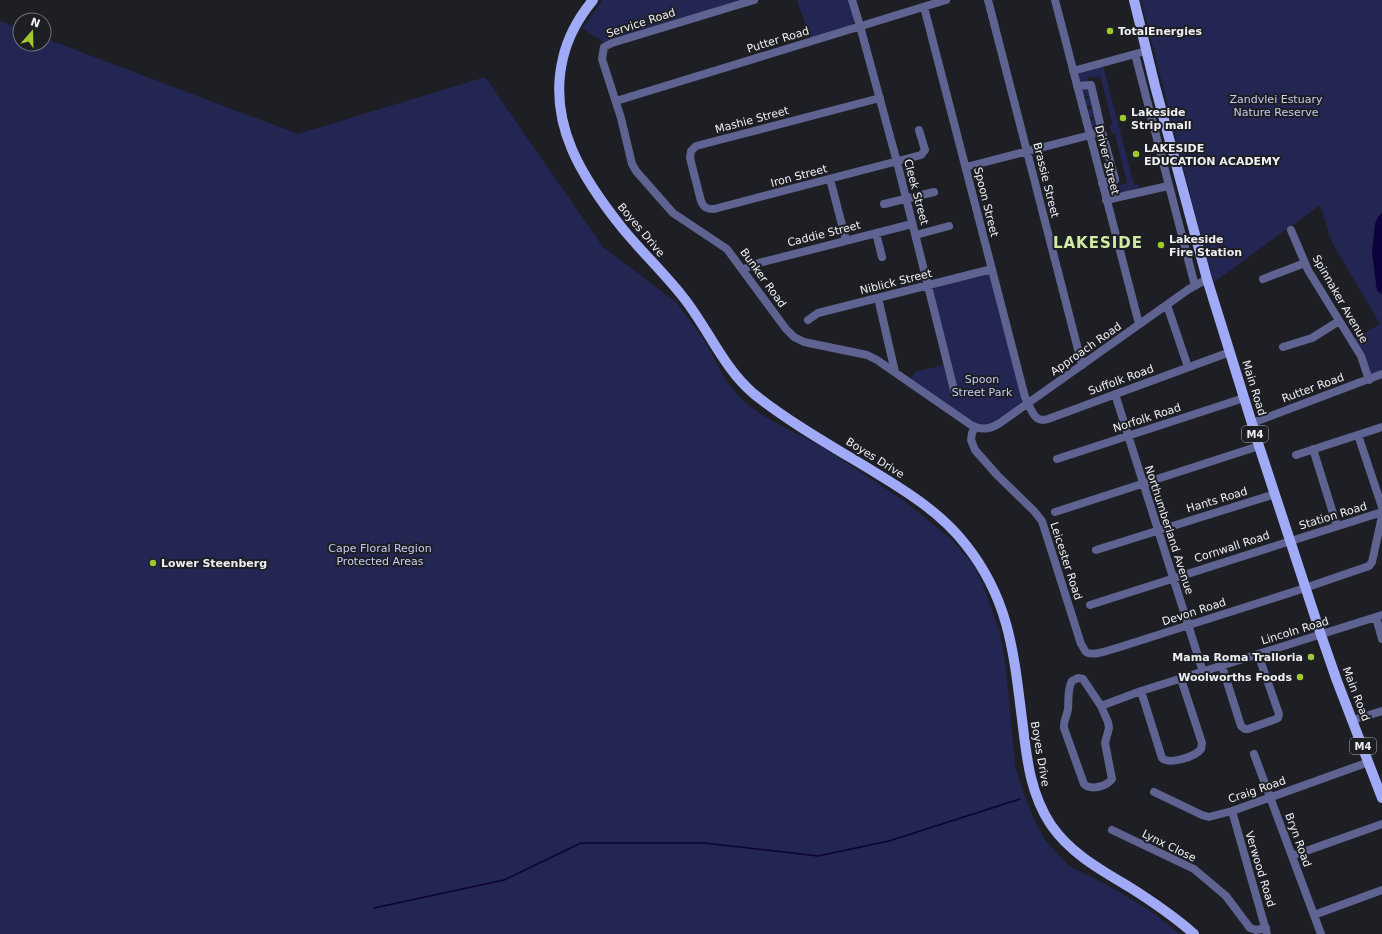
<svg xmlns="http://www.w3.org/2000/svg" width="1382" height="934" viewBox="0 0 1382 934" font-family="'DejaVu Sans',sans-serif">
	<rect width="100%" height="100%" fill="#1e1f24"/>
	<path fill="#232553" d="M603 0H744L605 43 582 28Z
		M797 0H849L855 21 851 26 810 38Z
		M1141 0H1382V374L1369 380 1351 340 1380 324 1332 242 1320 205 1214 282 1198 225Z
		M0 21 20 29V44H44V38L298 134 485 77 603 247 677 303 706 343 726 381 744 402 767 418 824 448 903 500 951 539 973 564 982 582 1000 633 1006 668 1015 766 1025 797 1033 817 1045 840 1069 866 1098 880 1133 900 1155 914 1180 934H0Z
		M1103 65 1134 185 1140 184 1138 189 1114 195 1109 193 1105 184 1115 183 1117 186 1127 183 1116 138V134H1112L1110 126 1113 125 1100 76 1091 78V76L1087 77 1088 82 1080 85 1078 78 1080 73Z
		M1088 87 1090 97H1092L1093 104 1092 106 1100 129 1091 131 1089 122 1094 119V117H1088L1086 111 1092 108 1091 106H1085L1084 100 1089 98 1088 96H1082L1081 89Z
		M992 269 1029 403 983 429 909 382 915 372 947 364 928 286Z"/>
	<path fill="#0d023c" d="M1382 213V294L1377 291 1372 252 1375 224 1378 217Z"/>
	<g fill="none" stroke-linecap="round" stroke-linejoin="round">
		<path stroke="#0d023c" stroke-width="1.5" d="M374 908 504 880 581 843H704L818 856 889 841 1020 799"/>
		<path stroke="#5e6391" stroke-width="8" d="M754 0 612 43 604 47 602 59 621 118 632 164 636 171 673 213 727 249 786 329 794 337 804 342 867 355 877 360 971 425C982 431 990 429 1000 423L1189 289 1207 279
			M852 0 860 26 897 162 954 390
			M988 0 1082 365
			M1055 0 1139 324
			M924 7 1025 397C1031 407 1033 424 1048 419L1230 352
			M1135 54 1195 286
			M1073 71 1146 51
			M880 98 696 146 691 151 690 158 701 201C704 208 707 209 714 209L921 155 925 150 919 130
			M616 101 946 0
			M966 167 1102 132 1091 85 1077 86
			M830 179 846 240
			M1102 183 1115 180V179L1102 132
			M1106 200 1168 186
			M884 204 934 192
			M1291 230 1308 270 1361 356 1369 380
			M876 233 882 257
			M916 235 949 226
			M743 270 752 265 759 263 912 224
			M1263 279 1305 263
			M878 298 895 372
			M1167 305 1188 367
			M808 320 818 313 992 269
			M1283 347 1312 338 1339 321
			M1115 394 1203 672
			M1252 423 1382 374
			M975 427 972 433 971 440 975 450 998 476 1034 511 1042 521 1081 644C1083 646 1084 650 1086 652 1092 657 1113 649 1120 647L1299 590 1369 566 1372 562 1382 516
			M1358 435 1382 507
			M1313 449 1337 526
			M1296 455 1382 427
			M1057 459 1244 398
			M1055 512 1259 446
			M1096 550 1275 494
			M1090 605 1382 512
			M1376 617 1382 639
			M1222 666 1241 726 1245 729H1248L1276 719 1278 718 1279 714 1258 654
			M1078 678 1083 679 1101 706 1108 722 1109 728 1105 743 1112 779C1107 786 1091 791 1084 784L1064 728C1063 721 1067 716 1068 709 1069 699 1067 690 1072 681Z
			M1141 691 1162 758C1169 765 1195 757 1201 749L1202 743 1181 679
			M1101 706 1141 691 1382 615
			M1353 720 1382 711
			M1254 754 1321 934
			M1154 792 1202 815 1209 817 1232 811 1369 762
			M1232 811 1267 934
			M1112 830 1194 869 1226 896 1250 928 1256 930 1266 928
			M1292 856 1382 824
			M1314 915 1382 890"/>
		<path stroke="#a1aaf6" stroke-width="10" d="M593 0C579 17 568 36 563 58 547 124 583 179 623 229 642 252 664 273 683 297 708 328 723 368 754 394 792 424 835 448 876 473 909 493 942 514 966 545 1011 602 1014 657 1023 727 1027 761 1031 795 1051 825 1071 854 1101 870 1131 888 1153 902 1175 917 1194 934
			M1134 0 1155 86 1207 279 1259 446 1321 635 1337 681 1382 798"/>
	</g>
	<g fill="#9fca2d" stroke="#1e1f24" stroke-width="1.5">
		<circle cx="1110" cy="31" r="4"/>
		<circle cx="1123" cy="118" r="4"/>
		<circle cx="1136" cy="154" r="4"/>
		<circle cx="1161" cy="245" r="4"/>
		<circle cx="153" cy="563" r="4"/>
		<circle cx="1311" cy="657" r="4"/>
		<circle cx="1300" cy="677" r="4"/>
	</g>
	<g text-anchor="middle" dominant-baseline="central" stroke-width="4" stroke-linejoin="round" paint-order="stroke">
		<g fill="#1e1f24" stroke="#b0b1b4" stroke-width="1">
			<rect x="1242" y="426" width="26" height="16" rx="3"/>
			<rect x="1350" y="738" width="26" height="16" rx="3"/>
		</g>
		<g font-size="10" font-weight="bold" fill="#eeeff2">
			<text x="1255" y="434">M4</text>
			<text x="1363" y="746">M4</text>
		</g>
		<g font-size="11" fill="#eeeff2" stroke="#1e1f24">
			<text transform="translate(641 23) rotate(-18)">Service Road</text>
			<text transform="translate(778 40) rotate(-17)">Putter Road</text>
			<text transform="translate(752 120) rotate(-15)">Mashie Street</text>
			<text transform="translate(1107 160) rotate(76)">Driver Street</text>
			<text transform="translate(799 176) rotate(-15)">Iron Street</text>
			<text transform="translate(1046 180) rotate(76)">Brassie Street</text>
			<text transform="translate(916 192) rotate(75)">Cleek Street</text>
			<text transform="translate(986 202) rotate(76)">Spoon Street</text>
			<text transform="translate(641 230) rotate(50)">Boyes Drive</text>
			<text transform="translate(824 234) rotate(-14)">Caddie Street</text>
			<text transform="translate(763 278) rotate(54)">Bunker Road</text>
			<text transform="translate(896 282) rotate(-14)">Niblick Street</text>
			<text transform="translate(1340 299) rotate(60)">Spinnaker Avenue</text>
			<text transform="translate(1086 349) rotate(-35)">Approach Road</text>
			<text transform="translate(1121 380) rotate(-20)">Suffolk Road</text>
			<text transform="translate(1254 388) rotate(73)">Main Road</text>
			<text transform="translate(1313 388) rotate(-20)">Rutter Road</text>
			<text transform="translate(1147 418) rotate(-18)">Norfolk Road</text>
			<text transform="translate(875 458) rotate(32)">Boyes Drive</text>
			<text transform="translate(1217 500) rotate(-17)">Hants Road</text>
			<text transform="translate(1333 516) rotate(-17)">Station Road</text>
			<text transform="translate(1169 530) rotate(72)">Northumberland Avenue</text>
			<text transform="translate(1232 547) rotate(-18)">Cornwall Road</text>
			<text transform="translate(1066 561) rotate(72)">Leicester Road</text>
			<text transform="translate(1194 612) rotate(-18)">Devon Road</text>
			<text transform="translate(1295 631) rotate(-17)">Lincoln Road</text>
			<text transform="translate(1356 694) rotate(69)">Main Road</text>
			<text transform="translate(1040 754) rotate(80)">Boyes Drive</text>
			<text transform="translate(1257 790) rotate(-19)">Craig Road</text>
			<text transform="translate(1298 840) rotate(70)">Bryn Road</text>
			<text transform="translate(1169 846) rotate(26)">Lynx Close</text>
			<text transform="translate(1260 869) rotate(73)">Verwood Road</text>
		</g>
		<g font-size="11" font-weight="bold" fill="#eeeff2" stroke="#1e1f24" text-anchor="start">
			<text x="1118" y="31">TotalEnergies</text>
			<text x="1131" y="112">Lakeside<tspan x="1131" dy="13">Strip mall</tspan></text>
			<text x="1144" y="148">LAKESIDE<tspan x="1144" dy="13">EDUCATION ACADEMY</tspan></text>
			<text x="1169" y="239">Lakeside<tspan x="1169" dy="13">Fire Station</tspan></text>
			<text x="161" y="563">Lower Steenberg</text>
			<text x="1303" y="657" text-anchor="end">Mama Roma Tralloria</text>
			<text x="1292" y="677" text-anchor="end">Woolworths Foods</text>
		</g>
		<g font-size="11" fill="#c5cbf1" stroke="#1e1f24">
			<text x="1276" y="99">Zandvlei Estuary<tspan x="1276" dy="13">Nature Reserve</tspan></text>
			<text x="982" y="379">Spoon<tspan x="982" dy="13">Street Park</tspan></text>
			<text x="380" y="548">Cape Floral Region<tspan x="380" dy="13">Protected Areas</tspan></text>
		</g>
		<g font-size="15" font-weight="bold" letter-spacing="1" fill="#d1eca2" stroke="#1e1f24">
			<text x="1098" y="243">LAKESIDE</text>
		</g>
	</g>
	<g transform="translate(32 32) rotate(20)"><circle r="19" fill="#1e1f24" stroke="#717276"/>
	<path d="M0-3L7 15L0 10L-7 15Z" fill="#9fca2d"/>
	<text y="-6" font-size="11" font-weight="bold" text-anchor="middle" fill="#eeeff2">N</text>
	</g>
</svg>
